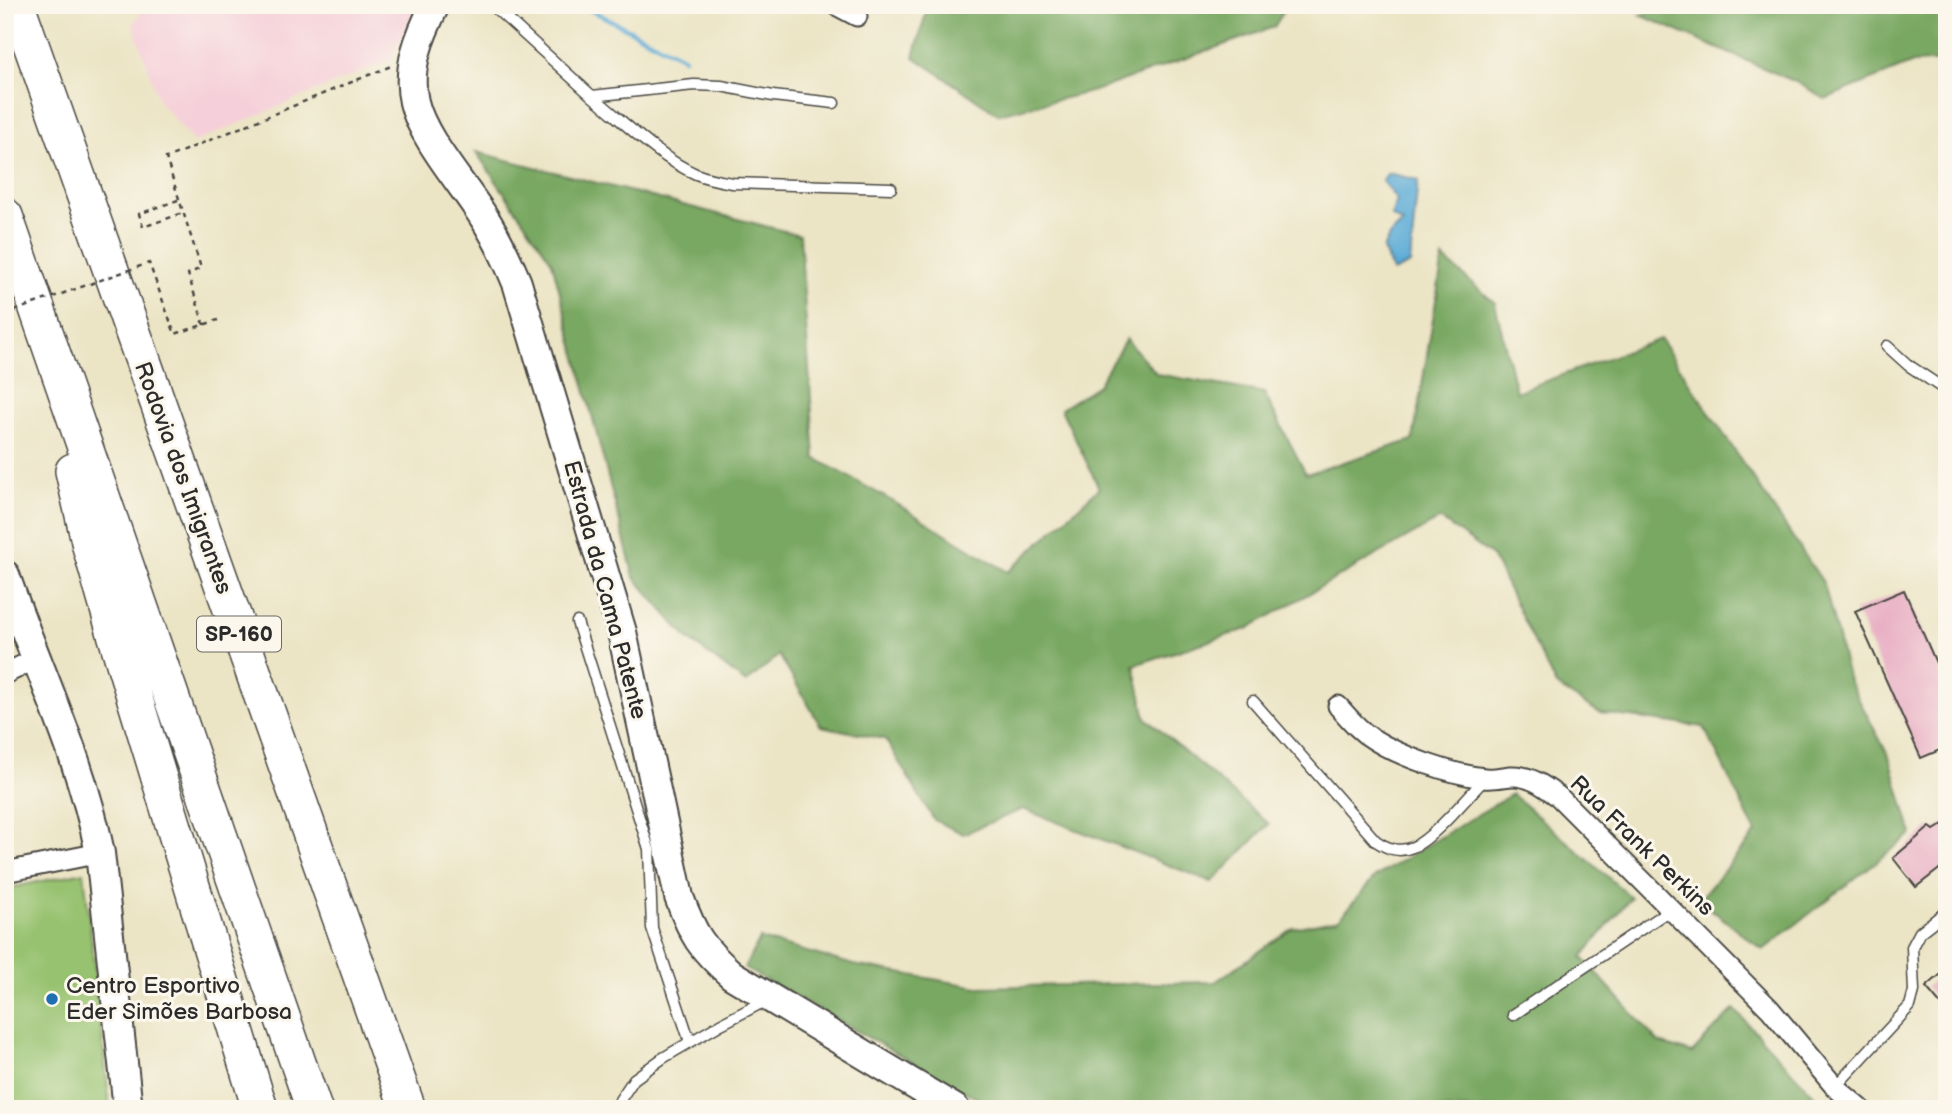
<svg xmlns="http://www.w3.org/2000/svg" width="1952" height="1114" viewBox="0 0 1952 1114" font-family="'Balsamiq Sans',sans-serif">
	<rect width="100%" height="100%" fill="#fbf7ec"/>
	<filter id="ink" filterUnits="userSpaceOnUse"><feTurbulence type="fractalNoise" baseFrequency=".0143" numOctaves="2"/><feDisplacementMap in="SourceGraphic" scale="14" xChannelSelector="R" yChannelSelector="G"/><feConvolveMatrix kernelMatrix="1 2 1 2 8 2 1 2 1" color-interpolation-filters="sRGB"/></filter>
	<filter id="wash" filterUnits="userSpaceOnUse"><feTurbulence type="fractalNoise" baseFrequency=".00686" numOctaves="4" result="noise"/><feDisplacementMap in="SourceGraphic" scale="28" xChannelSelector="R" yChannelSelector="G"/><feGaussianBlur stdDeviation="1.57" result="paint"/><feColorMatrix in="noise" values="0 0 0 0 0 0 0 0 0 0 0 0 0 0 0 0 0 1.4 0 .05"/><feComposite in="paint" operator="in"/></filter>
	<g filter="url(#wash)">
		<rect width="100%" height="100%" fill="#ebe4c5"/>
		<path fill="#f5cfd9" d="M147 5H418L390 60 194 142 159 101 133 24Z"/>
		<path fill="#97c26f" stroke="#61764d" stroke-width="2" d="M84 872 110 1109H5V889Z"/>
		<path fill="#79a862" stroke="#526a46" stroke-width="2" d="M928 5H1288L1274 27 1094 91 998 114 914 57Z
			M1678 5H1947V61L1913 63 1825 99 1796 82 1640 15Z
			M476 152 800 235 815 458 894 502 1008 572 1099 488 1061 409 1098 385 1126 339 1157 374 1264 393 1306 474 1413 440 1443 258 1495 303 1516 392 1660 339 1824 584 1849 681 1890 759 1912 834 1763 950 1699 900 1756 833 1704 727 1600 713 1556 686 1492 556 1440 519 1247 629 1134 665 1146 718 1269 824 1212 882 1023 809 963 834 934 820 885 739 821 726 779 655 746 683 687 638 634 577 552 262Z
			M1512 794 1631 897 1582 957 1659 1043 1692 1053 1734 1009 1827 1109H996L744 968 760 939 854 965 978 987 1215 982 1293 928 1339 919 1375 877Z"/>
		<path fill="#5cabd6" stroke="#446b80" stroke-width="2" d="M1388 173 1418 180 1410 264 1393 272 1383 249 1389 236 1403 223 1391 216 1397 200 1382 181Z"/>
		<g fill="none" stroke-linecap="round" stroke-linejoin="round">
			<path stroke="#5cabd6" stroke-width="4.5" d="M581 5 684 58"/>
		</g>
		<g id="blocks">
			<path fill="#e6a6bf" d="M1904 590 1947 688V747L1921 758 1855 611Z
				M1947 822V863L1916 887 1893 858 1930 827 1934 830Z
				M1947 969V1012L1926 987Z"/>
		</g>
	</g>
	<g filter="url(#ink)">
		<use href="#blocks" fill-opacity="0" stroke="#484742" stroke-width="2"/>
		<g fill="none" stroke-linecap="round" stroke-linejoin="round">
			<g stroke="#484742" stroke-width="13">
				<path id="lane" d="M492 5 592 96 694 85 721 86 773 96 834 103
					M592 96C623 121 659 158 696 174 708 179 720 181 732 183L891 188
					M1887 346 1908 365 1947 391
					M577 622 649 849 652 928 690 1042
					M1253 701 1376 841C1388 849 1399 853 1413 847 1434 838 1467 797 1485 779
					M1513 1015 1671 909
					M1835 1087 1910 1006 1914 991 1912 947 1920 932 1947 911
					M619 1109 620 1100 634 1079 663 1058 721 1024 765 1001"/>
			</g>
			<g stroke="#484742" stroke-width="23">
				<path id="street" d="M836 5 857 16
					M5 674 37 658
					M1338 706C1349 718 1359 731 1373 739 1401 757 1451 774 1484 778 1493 779 1502 777 1511 776 1530 775 1544 786 1559 797L1770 1009 1835 1087 1861 1109
					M5 872 100 853"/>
			</g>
			<g stroke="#484742" stroke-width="32">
				<path id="secondary" d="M435 5C420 35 406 68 414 102 422 138 463 184 483 216 497 237 507 259 517 283L622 632 679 897C693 935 701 948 732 975L955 1109
					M5 575C37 668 81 756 100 853L128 1109"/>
			</g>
			<g stroke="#484742" stroke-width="38">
				<path id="highway" d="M17 5 408 1109
					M5 216 314 1109
					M73 471 90 546 116 637 260 1109"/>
			</g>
			<path stroke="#484742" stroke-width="2.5" stroke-dasharray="5 5" stroke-linecap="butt" d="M178 200 139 214 143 227 183 213
				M204 325 188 274 201 268 166 158 391 66
				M172 326 175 334 218 320
				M5 376 10 390 5 392"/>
			<use href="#lane" stroke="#fff" stroke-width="10"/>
			<use href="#street" stroke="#fff" stroke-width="19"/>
			<use href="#secondary" stroke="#fff" stroke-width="28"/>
			<use href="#highway" stroke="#fff" stroke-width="35"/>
			<path stroke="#484742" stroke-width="2.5" stroke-dasharray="5 5" stroke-linecap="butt" d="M5 314 149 263 172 326"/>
		</g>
	</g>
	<circle fill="#1f6fb2" stroke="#fbf7ec" stroke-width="2.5" cx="52" cy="999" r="7"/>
	<g text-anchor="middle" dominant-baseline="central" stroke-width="6" stroke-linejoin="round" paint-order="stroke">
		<rect fill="#fbf7ec" stroke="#696865" stroke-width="2" x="197" y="616.5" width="84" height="35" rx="5"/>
		<g font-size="21" font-weight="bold" fill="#2b2b2b">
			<text x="239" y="634">SP-160</text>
		</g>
		<g font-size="23" fill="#2b2b2b" stroke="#fbf7ec">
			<text transform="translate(183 478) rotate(70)">Rodovia dos Imigrantes</text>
			<text transform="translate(605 590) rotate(75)">Estrada da Cama Patente</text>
			<text transform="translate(1642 846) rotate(44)">Rua Frank Perkins</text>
		</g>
		<g font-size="23" fill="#2b2b2b" stroke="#fbf7ec" text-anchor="start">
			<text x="66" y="986">Centro Esportivo<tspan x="66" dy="26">Eder Simões Barbosa</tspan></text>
		</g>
	</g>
	<rect width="1952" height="1114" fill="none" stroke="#fbf7ec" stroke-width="28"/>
</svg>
